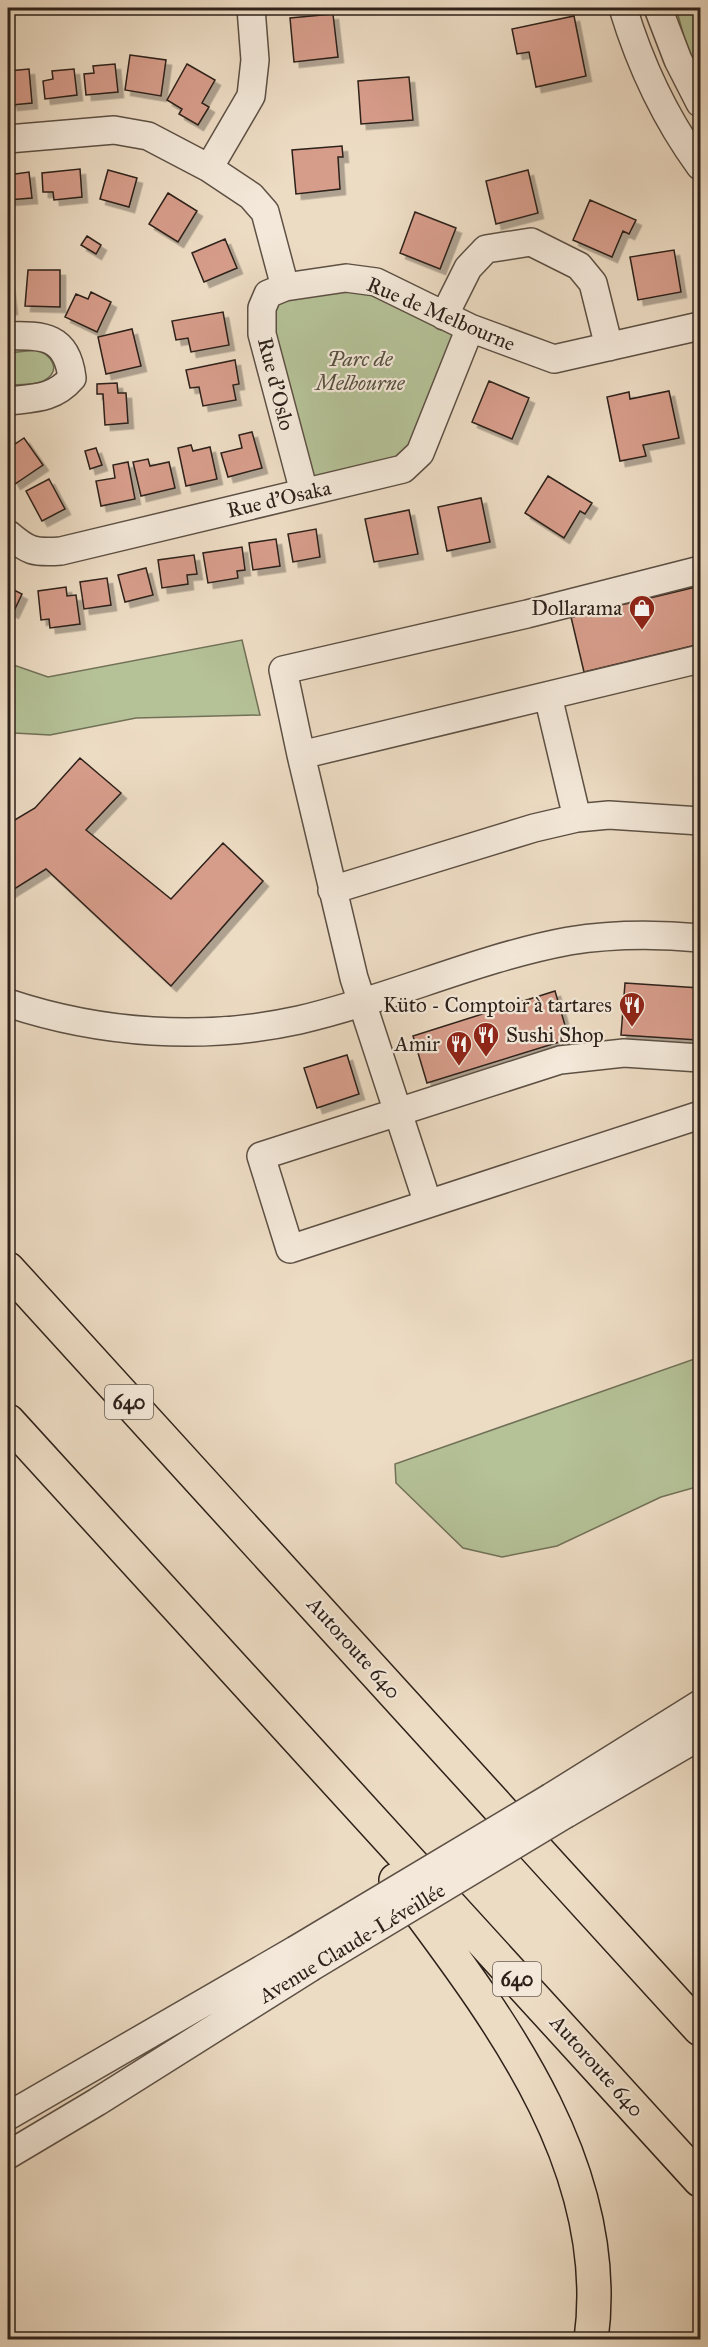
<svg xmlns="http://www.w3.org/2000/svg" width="708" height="2347" viewBox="0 0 708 2347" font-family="'IM FELL Great Primer',serif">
	<defs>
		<filter id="shadow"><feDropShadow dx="5.5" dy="5.5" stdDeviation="0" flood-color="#0004"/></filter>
	</defs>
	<rect width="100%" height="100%" fill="#eddcc4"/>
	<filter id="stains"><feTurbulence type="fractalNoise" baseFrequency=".00333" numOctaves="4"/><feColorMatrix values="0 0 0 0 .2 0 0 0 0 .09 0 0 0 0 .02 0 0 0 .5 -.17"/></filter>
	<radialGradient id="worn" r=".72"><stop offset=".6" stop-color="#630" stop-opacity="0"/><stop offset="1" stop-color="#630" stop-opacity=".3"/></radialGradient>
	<path fill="#b5c197" stroke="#717158" stroke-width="1.5" d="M676 8H700V78L686 44Z
		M346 278 470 328 420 453 304 492 268 294Z
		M36 350C51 354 62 370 45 380 36 386 18 384 8 385V353Z
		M242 640 260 715 136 718 50 735 14 733 8 727V663L48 677Z
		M700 1357V1486L661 1497 557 1546 502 1557 463 1548 396 1483 395 1464Z"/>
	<path fill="#d79d8b" stroke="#2d211a" stroke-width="1.5" filter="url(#shadow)" d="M333 14 338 57 294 62 290 18Z
		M574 16 586 76 536 87 529 52 517 54 512 29Z
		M130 55 166 60 161 96 125 90Z
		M115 64 118 92 86 95 84 74 94 73 93 66Z
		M187 64 215 80 202 103 209 107 198 125 179 114 182 109 167 100Z
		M29 69 32 103 12 105 11 100 8 101V71Z
		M74 69 77 95 45 99 43 81 53 79 52 71Z
		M409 77 413 120 361 124 358 81Z
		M342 146 343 157H338L340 189 296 194 292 150Z
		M80 169 82 197 54 200 53 192H43L42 173Z
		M108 170 137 178 129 207 100 199Z
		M528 170 538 213 496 224 486 181Z
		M29 172 32 198 8 200V175Z
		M168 193 197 211 178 242 149 224Z
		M590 200 636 220 629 234 623 231 612 257 573 240Z
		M415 212 456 228 440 269 400 253Z
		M87 236 101 245 96 254 81 245Z
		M225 239 237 268 204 282 192 253Z
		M674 250 681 292 638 300 630 257Z
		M28 270H60V307L25 306Z
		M8 274 12 309H8Z
		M91 292 111 302 97 332 65 317 76 294 88 299Z
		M223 312 229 345 191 352 188 338 176 340 172 321Z
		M132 329 141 366 106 374 98 337Z
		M235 360 239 384 233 385 236 400 203 406 199 387 190 388 186 370Z
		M489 381 529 398 512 439 472 422Z
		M117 383 118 393H126L128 423 105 425 103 394H97V384Z
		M669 391 679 438 643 445 646 456 620 461 607 397 629 392 630 399Z
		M252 432 262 468 228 477 221 453 242 448 239 435Z
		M10 437 15 444 24 438 43 465 15 484 8 472V439Z
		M191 445 193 451 210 447 217 479 186 486 178 448Z
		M96 448 102 465 90 469 85 451Z
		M148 459 150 466 169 462 175 488 141 496 133 462Z
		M128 462 135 499 101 506 96 481 115 478 113 465Z
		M548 476 592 503 585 514 580 511 564 538 525 513Z
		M49 479 65 509 42 521 26 491Z
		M481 498 490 542 447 551 438 507Z
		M409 510 418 554 374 562 365 519Z
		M316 529 320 557 293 562 288 534Z
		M276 539 280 566 253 570 249 543Z
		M242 547 245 570 237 571 238 578 208 583 203 553Z
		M194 555 197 574 187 575 188 584 162 588 158 560Z
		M146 568 153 595 125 602 118 575Z
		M107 578 111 605 84 609 80 582Z
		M700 586V644L584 672 571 617Z
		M8 587 22 594 13 613 8 610Z
		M66 587 67 596 76 595 80 624 50 628 49 619 41 620 38 591Z
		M80 758 121 793 86 830 171 899 223 843 263 881 171 986 46 869 8 893V824L35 808Z
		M625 983 700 988 698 1040 621 1035Z
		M555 991 569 1039 427 1083 413 1036Z
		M347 1055 359 1094 317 1108 304 1068Z"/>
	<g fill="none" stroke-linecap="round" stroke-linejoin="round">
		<g stroke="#5d5044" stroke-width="30">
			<path id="minor" d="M623 8C640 64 665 118 700 166
				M658 8 678 60 700 103
				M8 139 114 130 148 136 209 168 251 196 265 212 285 287 346 278 376 282 470 328 554 359 700 326
				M209 168 251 96 255 60 251 8
				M285 287 268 294 262 308V334L304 492
				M444 316 468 268 486 249 531 242 579 266 593 283 609 347
				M8 336C44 335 67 336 72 378 54 399 34 398 8 401
				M8 534C28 551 33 553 61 551L403 469 420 453 470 328
				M548 696 577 818
				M301 755 283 670 527 614 700 570
				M332 890 534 828 577 818 609 815 700 821
				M8 1003C101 1034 203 1041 299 1020 390 999 477 958 569 941 613 934 657 934 700 938
				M700 1058 624 1053 560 1060 261 1156 290 1249 700 1115
				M428 1204 354 978 301 755 700 659
				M551 1797 700 1704
				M566 1814 700 1736
				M8 2116 295 1950
				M8 2155 97 2102 310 1968"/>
		</g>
		<g stroke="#2d211a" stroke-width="36">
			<path id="highway" d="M8 1269 700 2029
				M8 1421 700 2180
				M396 1880C494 2012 615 2164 591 2340"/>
		</g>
		<use href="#minor" stroke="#f3e8d9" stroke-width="27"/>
		<use href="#highway" stroke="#eddcc4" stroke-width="33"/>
		<g stroke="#5d5044" stroke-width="30" stroke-linecap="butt">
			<path id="minor-bridge" d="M295 1950 551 1797
				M310 1968 566 1814"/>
		</g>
		<use href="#minor-bridge" stroke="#f3e8d9" stroke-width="27"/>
	</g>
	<defs>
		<g id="shop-pin" transform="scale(1.35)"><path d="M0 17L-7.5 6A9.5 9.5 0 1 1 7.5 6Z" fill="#8f2418" stroke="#f3e8d9"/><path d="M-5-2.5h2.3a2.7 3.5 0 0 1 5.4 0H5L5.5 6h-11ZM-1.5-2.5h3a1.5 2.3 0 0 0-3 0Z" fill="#fff"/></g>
		<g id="restaurant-pin" transform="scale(1.35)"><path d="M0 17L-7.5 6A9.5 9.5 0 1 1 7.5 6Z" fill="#8f2418" stroke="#f3e8d9"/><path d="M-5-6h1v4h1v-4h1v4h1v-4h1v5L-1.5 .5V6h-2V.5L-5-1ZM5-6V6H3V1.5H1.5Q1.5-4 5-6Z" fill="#fff"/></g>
	</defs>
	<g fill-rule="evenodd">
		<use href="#shop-pin" x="642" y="608"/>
		<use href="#restaurant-pin" x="632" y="1005"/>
		<use href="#restaurant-pin" x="486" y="1035"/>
		<use href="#restaurant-pin" x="459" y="1044"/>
	</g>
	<g text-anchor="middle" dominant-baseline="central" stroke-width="4.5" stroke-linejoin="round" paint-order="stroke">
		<g fill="#f3e8d9" stroke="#685d53" stroke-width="1.5">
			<rect x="105" y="1385" width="48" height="34" rx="4.5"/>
			<rect x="493" y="1962" width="48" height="34" rx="4.5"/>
		</g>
		<g font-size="20" font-weight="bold" fill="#2d211a">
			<text x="129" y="1402">640</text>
			<text x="517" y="1979">640</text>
		</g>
		<g font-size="21" fill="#2d211a" stroke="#f3e8d9">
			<text transform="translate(441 314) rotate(23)">Rue de Melbourne</text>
			<text transform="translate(276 384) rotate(76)">Rue d'Oslo</text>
			<text transform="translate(279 499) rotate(-13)">Rue d'Osaka</text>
			<text transform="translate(354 1648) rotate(48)">Autoroute 640</text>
			<text transform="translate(352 1943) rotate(-31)">Avenue Claude-Léveillée</text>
			<text transform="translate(597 2066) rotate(48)">Autoroute 640</text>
		</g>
		<g font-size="21" font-style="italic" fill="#565140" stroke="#f3e8d9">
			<text x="360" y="359">Parc de<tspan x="360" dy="24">Melbourne</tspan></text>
		</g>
		<g font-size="21" fill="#2d211a" stroke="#f3e8d9" text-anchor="end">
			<text x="622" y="608">Dollarama</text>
			<text x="612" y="1005">Küto - Comptoir à tartares</text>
			<text x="506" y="1035" text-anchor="start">Sushi Shop</text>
			<text x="440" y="1044">Amir</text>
		</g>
	</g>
	<rect width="708" height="2347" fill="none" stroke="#eddcc4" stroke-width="30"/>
	<rect x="9" y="9" width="690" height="2329" fill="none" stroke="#2d211a" stroke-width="3"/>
	<rect x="15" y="15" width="678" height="2317" fill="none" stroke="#2d211a" stroke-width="1.5"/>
	<rect width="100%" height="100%" filter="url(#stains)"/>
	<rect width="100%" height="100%" fill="url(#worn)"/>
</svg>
